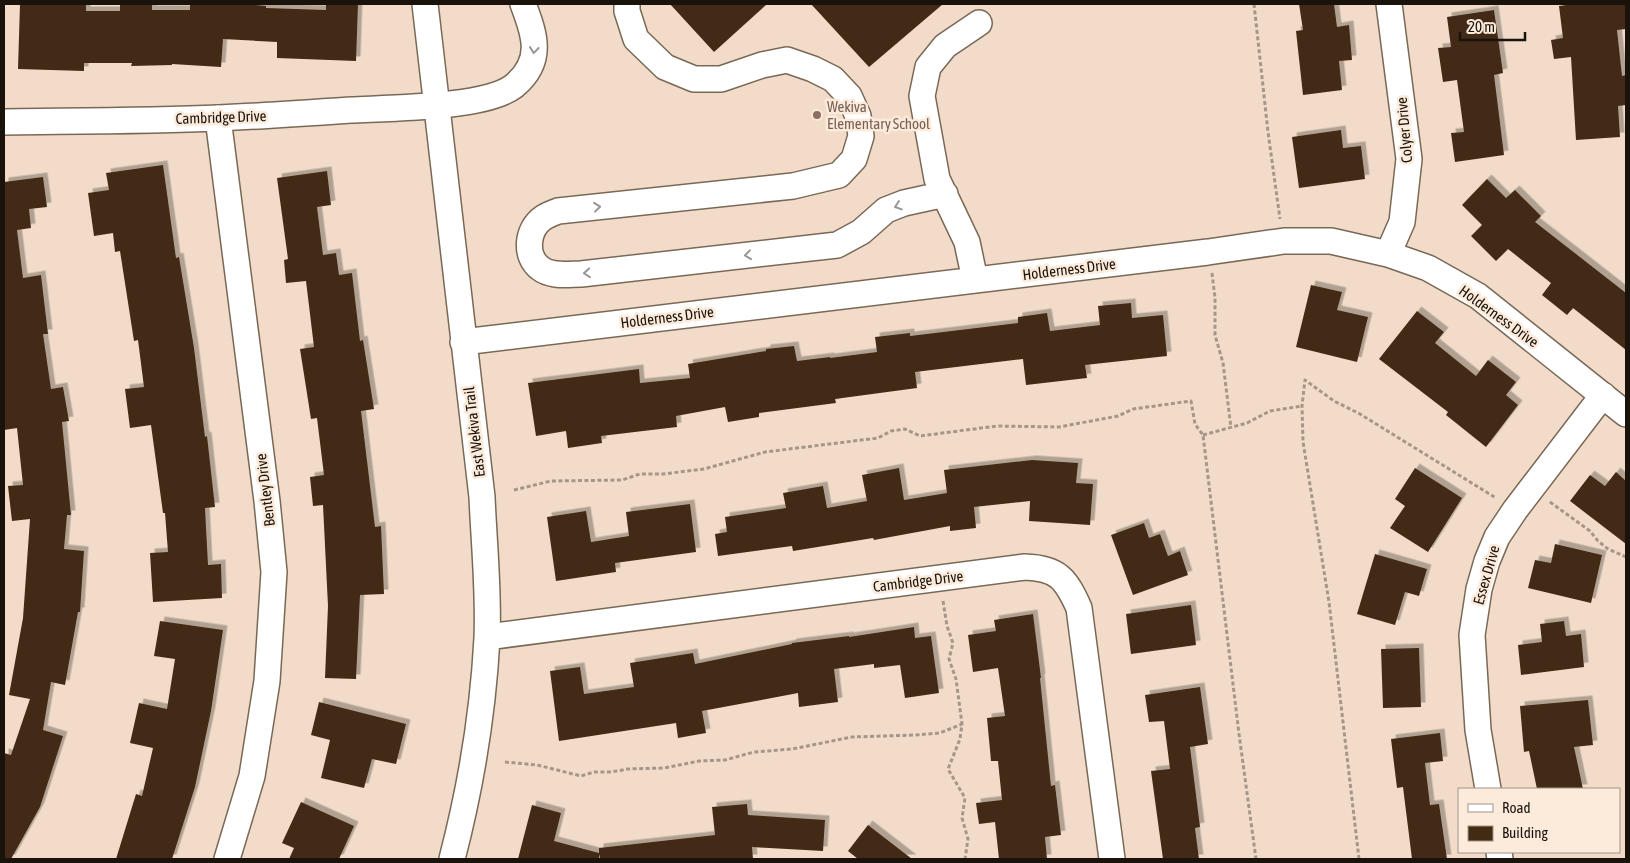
<svg xmlns="http://www.w3.org/2000/svg" width="1630" height="863" viewBox="0 0 1630 863" font-family="'Asap Condensed',sans-serif">
	<defs>
		<filter id="shadow"><feDropShadow dx="4.5" dy="-4.5" stdDeviation="0" flood-color="#0004"/></filter>
	</defs>
	<rect width="100%" height="100%" fill="#f2dcc9"/>
	<path fill="#422b13" filter="url(#shadow)" d="M20 4H86V11H120V4H152V10H190V4H244L266 6V8L326 10V4H358L356 61 277 58V42L223 39 221 67 172 64V65L131 66 132 63H84V71L18 69Z
		M670 4H767L714 52Z
		M811 4H943L869 67Z
		M1299 4H1334L1337 27 1349 25 1352 60 1339 61 1342 90 1303 95 1296 31 1303 30Z
		M1574 4H1626V29L1617 30 1622 76 1626 75V105L1618 106 1620 137 1576 140 1571 57 1554 59 1551 40 1563 38 1559 6Z
		M1494 10 1503 73 1494 75 1504 155 1455 162 1451 133 1464 132 1457 80 1443 82 1438 48 1451 47 1447 17Z
		M1341 130 1343 148 1361 146 1365 179 1299 188 1292 137Z
		M163 165 176 258 179 257 194 348 205 437 207 436 215 507 205 508 208 565 221 564 222 598 153 602 150 553 168 552 165 513H163L151 425 130 428 125 389 144 387 138 340 134 341 120 251 115 252 113 233 94 236 88 193 109 190 106 173Z
		M327 171 331 205 317 207 323 255 336 253 339 275 352 273 360 341 363 340 374 409 361 411 375 527 381 526 384 594 360 595 356 679 325 678 328 606 323 505 313 506 310 477 324 475 317 418 311 419 300 349 314 347 306 281 286 283 284 260 288 259 277 178Z
		M43 177 47 207 29 209 31 228 17 230 23 278 41 275 48 334H43L51 389 63 387 69 421 62 422 71 515H67L64 549 84 551 80 612H78L65 685 51 682 43 730 63 736 40 807 11 859H4V753L11 755 30 699 9 695 23 618 30 519 12 521 8 486 23 485 17 428 4 430V182Z
		M1487 179 1506 198 1515 190 1541 216 1535 222 1626 293V350L1573 308 1567 315 1542 295 1551 283 1508 249 1496 261 1471 236 1482 225 1462 205Z
		M1311 285 1342 292 1337 310 1368 317 1357 362 1296 347Z
		M1131 303 1132 318 1163 315 1167 356 1085 365 1087 378 1026 385 1023 359 915 372 917 388 835 399 836 403 759 413V417L728 422 725 407 676 416 677 427 601 436 602 443 568 448 566 431 536 436 528 383 639 369 640 383 690 378 688 364 766 351V349L794 346 797 361 830 357V358L877 352 875 337 910 333V336L1018 323V317L1047 313 1050 331 1100 325 1098 306Z
		M1417 311 1444 332 1435 343 1476 376 1488 360 1516 382 1506 395 1518 405 1486 447 1446 415 1448 412 1379 359Z
		M1032 460 1078 463 1076 483 1093 484 1090 525 1029 521 1030 501 974 507 976 528 950 531V526L874 540 873 538 793 551 792 546 718 556 715 534 727 532 725 517 786 508 783 493 823 486 827 508 867 501 862 475 899 468 904 500 947 493 944 470Z
		M1415 468 1462 498 1428 552 1390 528 1405 506 1395 499Z
		M1616 472 1626 481V544L1570 501 1590 475 1605 486Z
		M690 504 696 552 615 563 616 572 556 581 547 517 586 511 591 542 629 536 626 512Z
		M1144 523 1149 538 1160 534 1168 556 1180 551 1188 575 1133 595 1111 535Z
		M1555 544 1602 555 1591 603 1528 588 1535 560 1551 563Z
		M1375 554 1427 569 1419 596 1405 592 1395 625 1357 614Z
		M1191 605 1196 645 1131 654 1126 614Z
		M1033 614 1041 678H1040L1051 786 1055 785 1061 835 1045 837 1047 859H999L995 822 979 824 976 803 1002 800 998 761H991L987 718 1005 716 998 668 973 672 968 635 996 631 994 620Z
		M160 621 223 630 211 711 195 787 172 859H116L136 794 142 796 153 748 130 743 139 703 167 709 175 659 154 656Z
		M1564 621 1566 636 1581 634 1584 667 1521 675 1518 645 1542 642 1540 624Z
		M914 627 915 638 931 636 939 693 905 698 900 665 874 668V664L834 669 838 702 799 707 798 693 702 711 706 733 678 738 676 723 559 741 550 671 580 667 584 694 634 687 630 663 693 653 695 664 792 644V643L849 636V637Z
		M1419 648 1421 707 1383 708 1381 649Z
		M1200 687 1208 744 1190 747 1200 827 1195 828 1199 859H1163L1151 771 1170 769 1164 721 1149 722 1145 695Z
		M1588 700 1593 745 1574 747 1583 789H1537L1529 751 1524 752 1520 706Z
		M319 702 406 724 396 764 372 759 364 788 321 778 330 740 311 735Z
		M1440 733 1443 761 1425 763 1430 805 1439 804 1447 859H1412L1403 787 1397 788 1391 739Z
		M301 802 354 826 339 859H289L294 848 282 843Z
		M747 804 748 815 825 820 823 851 752 847 753 859H600L599 854V859H518L532 805 561 813 554 841 599 853V848L715 835 712 807Z
		M868 825 912 859H858L848 851Z"/>
	<g fill="none" stroke-linecap="round" stroke-linejoin="round">
		<g stroke="#7a6856" stroke-width="28">
			<path id="minor" d="M425 4 482 497C484 544 489 591 487 638 483 714 471 786 452 859
				M627 4V11L636 39 665 67 694 79H721L762 65 787 60 813 69 833 79 849 96 858 116 861 136 854 159 839 175 793 186 558 211C553 213 547 215 543 218 527 229 524 256 540 268 551 277 568 274 581 274L837 245 861 232 886 210 904 203 945 194
				M218 118 267 501 274 572 267 681 252 776 227 859
				M4 122C75 121 148 121 219 118 263 116 307 113 351 110 389 108 486 108 514 86 544 61 535 35 523 4
				M1388 254 1402 222 1409 159 1389 4
				M975 280 967 242 937 179 922 96 928 67 945 46 979 23
				M463 342 1208 252 1284 241H1331L1388 254 1428 268 1478 296 1626 414
				M487 637 1025 567C1058 568 1066 579 1079 608L1112 859
				M1488 789 1478 730 1472 635 1479 589 1487 561 1497 537 1515 510 1603 395
				M1499 852 1500 859"/>
		</g>
		<path stroke="#a79687" stroke-width="3" stroke-dasharray="4 2.5" stroke-linecap="butt" d="M1254 4 1268 132 1280 219
			M1212 273 1215 298V335L1223 363 1231 428
			M1203 435 1247 423 1270 411 1302 406
			M514 490 551 481 622 480 640 474H663L704 469 765 452 878 438 891 431 905 429 920 436 997 426 1059 427 1118 416 1133 409 1191 401 1195 424 1203 435 1239 734 1256 859
			M1550 502 1590 531 1598 541 1608 549 1626 557
			M943 601 947 626 953 643 949 659 956 679 962 724 960 739 948 769 965 798 962 818 968 839 965 859
			M505 762 537 765 581 776 594 772H611L628 769 664 768 699 761 725 760 754 752 792 749 852 737 915 735 940 733 962 724
			M1359 859 1329 602 1303 442 1302 406 1305 380 1334 401 1360 414 1496 498"/>
		<use href="#minor" stroke="#fff" stroke-width="25"/>
	</g>
	<defs><path id="oneway-chevron" d="M-2-3.5L2.5 0L-2 3.5" fill="none" stroke-width="1.6" stroke-linecap="round" stroke-linejoin="round" transform="scale(1.25)"/></defs>
	<g stroke="#989592">
		<use href="#oneway-chevron" transform="translate(534 50) rotate(97)"/>
		<use href="#oneway-chevron" transform="translate(898 206) rotate(161)"/>
		<use href="#oneway-chevron" transform="translate(597 207) rotate(-6)"/>
		<use href="#oneway-chevron" transform="translate(748 255) rotate(173)"/>
		<use href="#oneway-chevron" transform="translate(587 273) rotate(175)"/>
	</g>
	<circle fill="#8d6e63" stroke="#fceadb" stroke-width="2" cx="817" cy="115" r="5"/>
	<g text-anchor="middle" dominant-baseline="central" stroke-width="5" stroke-linejoin="round" paint-order="stroke">
		<g font-size="15" fill="#785e54" stroke="#fceadb" text-anchor="start">
			<text x="827" y="106">Wekiva<tspan x="827" dy="17">Elementary School</tspan></text>
		</g>
		<g font-size="15" fill="#1a130c" stroke="#fceadb">
			<text transform="translate(221 117) rotate(-2)">Cambridge Drive</text>
			<text transform="translate(1404 130) rotate(-95)">Colyer Drive</text>
			<text transform="translate(1069 269) rotate(-7)">Holderness Drive</text>
			<text transform="translate(1499 316) rotate(36)">Holderness Drive</text>
			<text transform="translate(667 317) rotate(-7)">Holderness Drive</text>
			<text transform="translate(474 432) rotate(-97)">East Wekiva Trail</text>
			<text transform="translate(265 490) rotate(-97)">Bentley Drive</text>
			<text transform="translate(1486 575) rotate(-74)">Essex Drive</text>
			<text transform="translate(918 581) rotate(-7)">Cambridge Drive</text>
		</g>
	</g>
	<rect width="1630" height="863" fill="none" stroke="#1a130c" stroke-width="10"/>
	<rect x="1458" y="788" width="162" height="65" fill="#fceadb" stroke="#a29488"/>
	<rect x="1468" y="804" width="25" height="8" fill="#ffffff" stroke="#a29488"/>
	<text x="1502" y="813" font-size="15" fill="#1a130c">Road</text>
	<rect x="1468" y="826" width="25" height="15" fill="#422b13" stroke="#a29488"/>
	<text x="1502" y="838" font-size="15" fill="#1a130c">Building</text>
	<path d="M1460 32v8h65v-8" fill="none" stroke="#1a130c" stroke-width="2.5"/>
	<text x="1468" y="32" font-size="15" fill="#1a130c" stroke="#fceadb" stroke-width="4" paint-order="stroke">20 m</text>
</svg>
